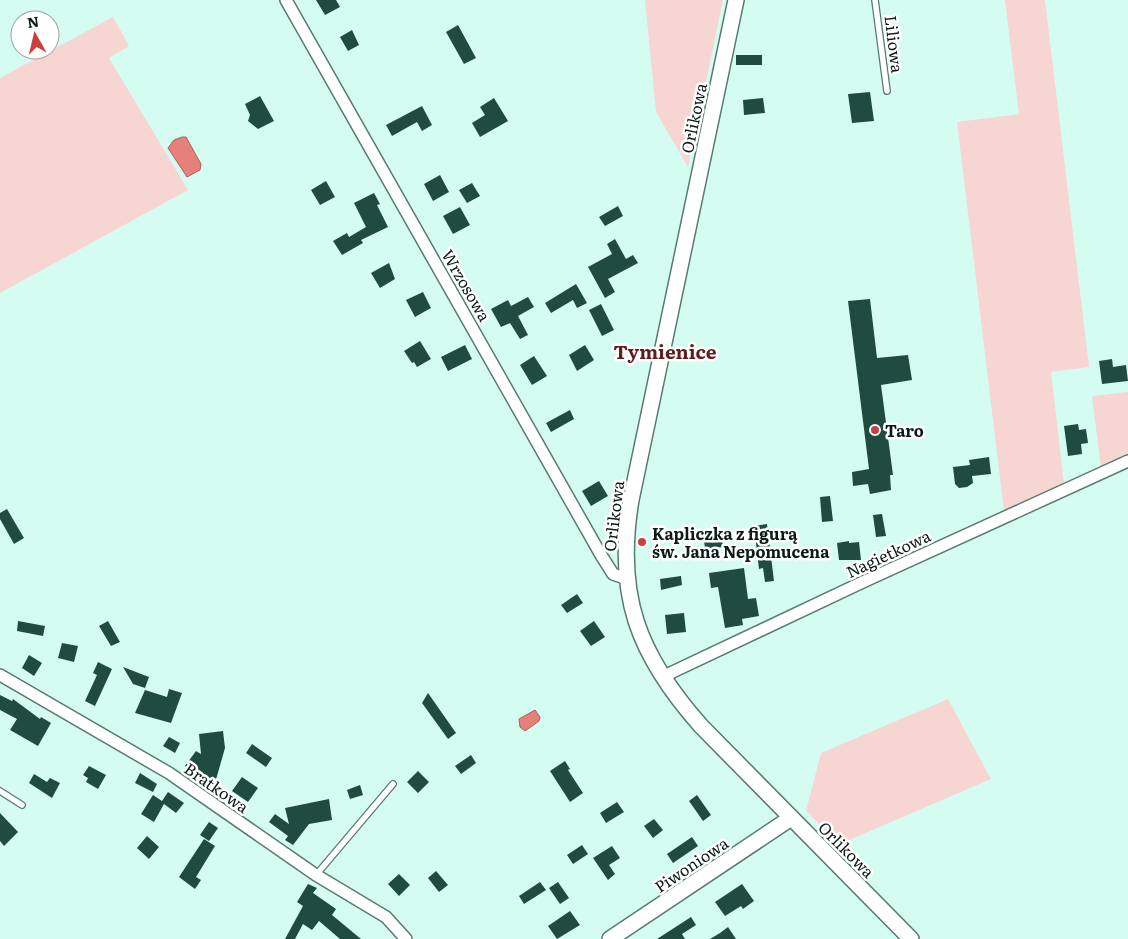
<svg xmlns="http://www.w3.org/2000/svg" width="1128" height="939" viewBox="0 0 1128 939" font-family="Literata,serif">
	<rect width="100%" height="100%" fill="#d5fcf1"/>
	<path fill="#f7d5d2" d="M645 0H723L688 167 656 112Z
		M1005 0H1045L1089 367 1051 372 1064 484 1004 511 957 122 1019 114Z
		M113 17 129 46 109 58 188 190 0 293V78Z
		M1128 392V457L1101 468 1092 396Z
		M948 699 991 779 840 844 806 811 821 753Z"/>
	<path fill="#e7807b" stroke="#a5625d" d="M182 137H186L201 164 200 170 187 177 168 148 174 140Z
		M535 710 540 717 539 721 525 731 520 727 519 719Z"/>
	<path fill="#204b41" d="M316 0H336L340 7 325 15Z
		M458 25 476 58 464 64 446 32Z
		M352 30 359 45 348 51 340 37Z
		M736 55H762V65H736Z
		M870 92 874 121 852 123 848 94Z
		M260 96 274 121 258 129 248 121 250 115 245 104Z
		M494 98 508 121 480 137 472 123 485 115 480 107Z
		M763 98 765 113 744 115 743 100Z
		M422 106 432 125 422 131 417 122 392 136 386 125Z
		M440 175 449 192 433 201 424 184Z
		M326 181 335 197 320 205 311 190Z
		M472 183 480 196 467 203 459 190Z
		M374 193 380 204 377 205 388 227 361 240 363 243 342 255 333 241 347 233 349 237 366 227 354 203Z
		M618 206 623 216 605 226 599 217Z
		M460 207 470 225 453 234 443 216Z
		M615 239 626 259 633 255 638 263 608 279 615 292 605 298 588 267 612 254 607 244Z
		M389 263 395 279 380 288 371 273Z
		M576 284 587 303 577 308 573 300 551 313 545 303Z
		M423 292 431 308 415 317 406 300Z
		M528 297 534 307 518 316 528 335 520 339 510 323 501 327 491 309 508 300 511 306Z
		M870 299 877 358 908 355 912 380 881 385 893 475H890L891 490 870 494 868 484 853 486 852 472 869 469 848 301Z
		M601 304 614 330 602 336 589 310Z
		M420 341 431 359 417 367 414 362 412 363 404 351Z
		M465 345 472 359 448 371 441 357Z
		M585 345 594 360 577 371 569 355Z
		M534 356 547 376 532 385 520 365Z
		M1112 359 1113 367 1126 365 1128 381 1102 384 1099 361Z
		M570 410 574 419 551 432 546 423Z
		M1078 424 1079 430 1086 429 1088 443 1081 444 1082 454 1068 456 1064 426Z
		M989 457 991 474 972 476 973 483 967 487 959 488 955 484 953 467 970 465 969 460Z
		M599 481 608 496 591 506 582 491Z
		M830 496 833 521 822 522 820 497Z
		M7 509 24 538 14 544 0 519V513Z
		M882 514 886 536 876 537 873 515Z
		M767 524 774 581 765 582 763 568 759 569 754 526Z
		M721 529 723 547 705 549 703 530Z
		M849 541V543L859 542 861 560H839L837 543Z
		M744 568 748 599 756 598 759 616 742 619 743 625 725 628 718 587 711 588 709 573Z
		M681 576 682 585 661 590 660 579Z
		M577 594 583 603 567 613 561 605Z
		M684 613 686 632 667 634 665 615Z
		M18 621 45 626 43 636 17 631Z
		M108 621 120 642 111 646 99 626Z
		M594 621 605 637 591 646 580 631Z
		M62 643 78 646 74 662 58 658Z
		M29 655 42 663 34 676 22 668Z
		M98 662 112 669 95 706 85 701 97 675 93 673Z
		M123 667 149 677 145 688 133 684Z
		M169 689 182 693 171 723 135 713 145 690 167 697Z
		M428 693 456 733 448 739 422 703Z
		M0 695 12 701 13 699 40 719 41 717 51 723 38 746 10 730 17 719 0 710Z
		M223 731 225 748 215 783 206 780 185 766 196 751 201 754 199 734Z
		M169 737 180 743 175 753 163 746Z
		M252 744 272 758 266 767 246 753Z
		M471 755 476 763 461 774 455 766Z
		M565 761 570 769 568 770 583 793 570 802 550 771Z
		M89 766 106 775 98 789 86 782 88 778 83 775Z
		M418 771 429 782 418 793 407 782Z
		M140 773 157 784 153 792 135 783Z
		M34 774 47 782 50 778 60 783 52 798 29 783Z
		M242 777 258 788 248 802 232 791Z
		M360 785 363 795 350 799 347 790Z
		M168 792 184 803 176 813 164 804 154 822 141 814 153 795 162 801Z
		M697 795 711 815 703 821 689 801Z
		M329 799 332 820 309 824 293 845 285 840 288 836 269 822 275 814 289 824 285 808Z
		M617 802 624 812 606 823 600 813Z
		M0 813 18 832 4 846 0 841Z
		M654 819 663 830 653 838 644 826Z
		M209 822 218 828 209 841 200 835Z
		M147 836 159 847 149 859 137 848Z
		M692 837 698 846 673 863 667 854Z
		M204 839 215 846 196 877 201 880 195 889 179 877Z
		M582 845 588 854 573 864 567 855Z
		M612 846 620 858 609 865 615 874 608 880 593 858Z
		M436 871 448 885 439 892 428 878Z
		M399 874 410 885 399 896 388 884Z
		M540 882 546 890 524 904 519 896Z
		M558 882 569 898 560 904 549 888Z
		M308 884 317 888 313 893 336 909 332 915 361 939H340L319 921 312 930 303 924 295 939H285L303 906 297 902Z
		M742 884 754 901 743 909 741 906 725 916 715 902Z
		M570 911 580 925 557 939 548 926Z
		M691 917 696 925 682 934 685 939H657Z
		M728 927 736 939H710L720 933Z"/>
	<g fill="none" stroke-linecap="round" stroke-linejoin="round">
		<g stroke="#577b71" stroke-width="8">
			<path id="service" d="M875 0 887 91
				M0 791 22 805
				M316 875 393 784"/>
		</g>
		<g stroke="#577b71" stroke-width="14">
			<path id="minor" d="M286 0 601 555 613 574 627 579
				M0 675 169 773 316 875 386 917 406 939
				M662 677 865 581 1128 461"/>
		</g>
		<g stroke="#577b71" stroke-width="18">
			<path id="tertiary" d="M736 0 631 500C615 595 638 655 701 726L911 939
				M610 939 791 818"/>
		</g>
		<use href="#service" stroke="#fff" stroke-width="5.5"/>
		<use href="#minor" stroke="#fff" stroke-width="11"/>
		<use href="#tertiary" stroke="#fff" stroke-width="15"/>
	</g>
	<g fill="#ce3e41" stroke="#fff" stroke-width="2">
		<circle cx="875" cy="430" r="5"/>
		<circle cx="642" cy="542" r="5"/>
	</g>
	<g text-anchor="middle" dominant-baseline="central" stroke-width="5" stroke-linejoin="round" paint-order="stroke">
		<g font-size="16" fill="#0c1b17" stroke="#fff">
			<text transform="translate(895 44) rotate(83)">Liliowa</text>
			<text transform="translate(693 118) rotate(-78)">Orlikowa</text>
			<text transform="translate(467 285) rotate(60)">Wrzosowa</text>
			<text transform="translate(613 516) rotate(-83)">Orlikowa</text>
			<text transform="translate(888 553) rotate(-25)">Nagietkowa</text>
			<text transform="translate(217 787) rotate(35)">Bratkowa</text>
			<text transform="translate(847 849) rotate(45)">Orlikowa</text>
			<text transform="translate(691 864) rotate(-34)">Piwoniowa</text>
		</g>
		<g font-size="16" font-weight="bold" fill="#0c1b17" stroke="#fff" text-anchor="start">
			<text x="885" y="430">Taro</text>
			<text x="652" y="533">Kapliczka z figurą<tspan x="652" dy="18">św. Jana Nepomucena</tspan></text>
		</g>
		<g font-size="19" font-weight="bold" fill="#601c1c" stroke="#fff">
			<text x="665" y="351">Tymienice</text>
		</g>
	</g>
	<g transform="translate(35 35) rotate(352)"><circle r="24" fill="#ffffff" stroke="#9ea4a2"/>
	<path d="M0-4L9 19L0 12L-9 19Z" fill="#ce3e41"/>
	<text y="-8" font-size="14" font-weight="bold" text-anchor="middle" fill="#0c1b17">N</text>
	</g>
</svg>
